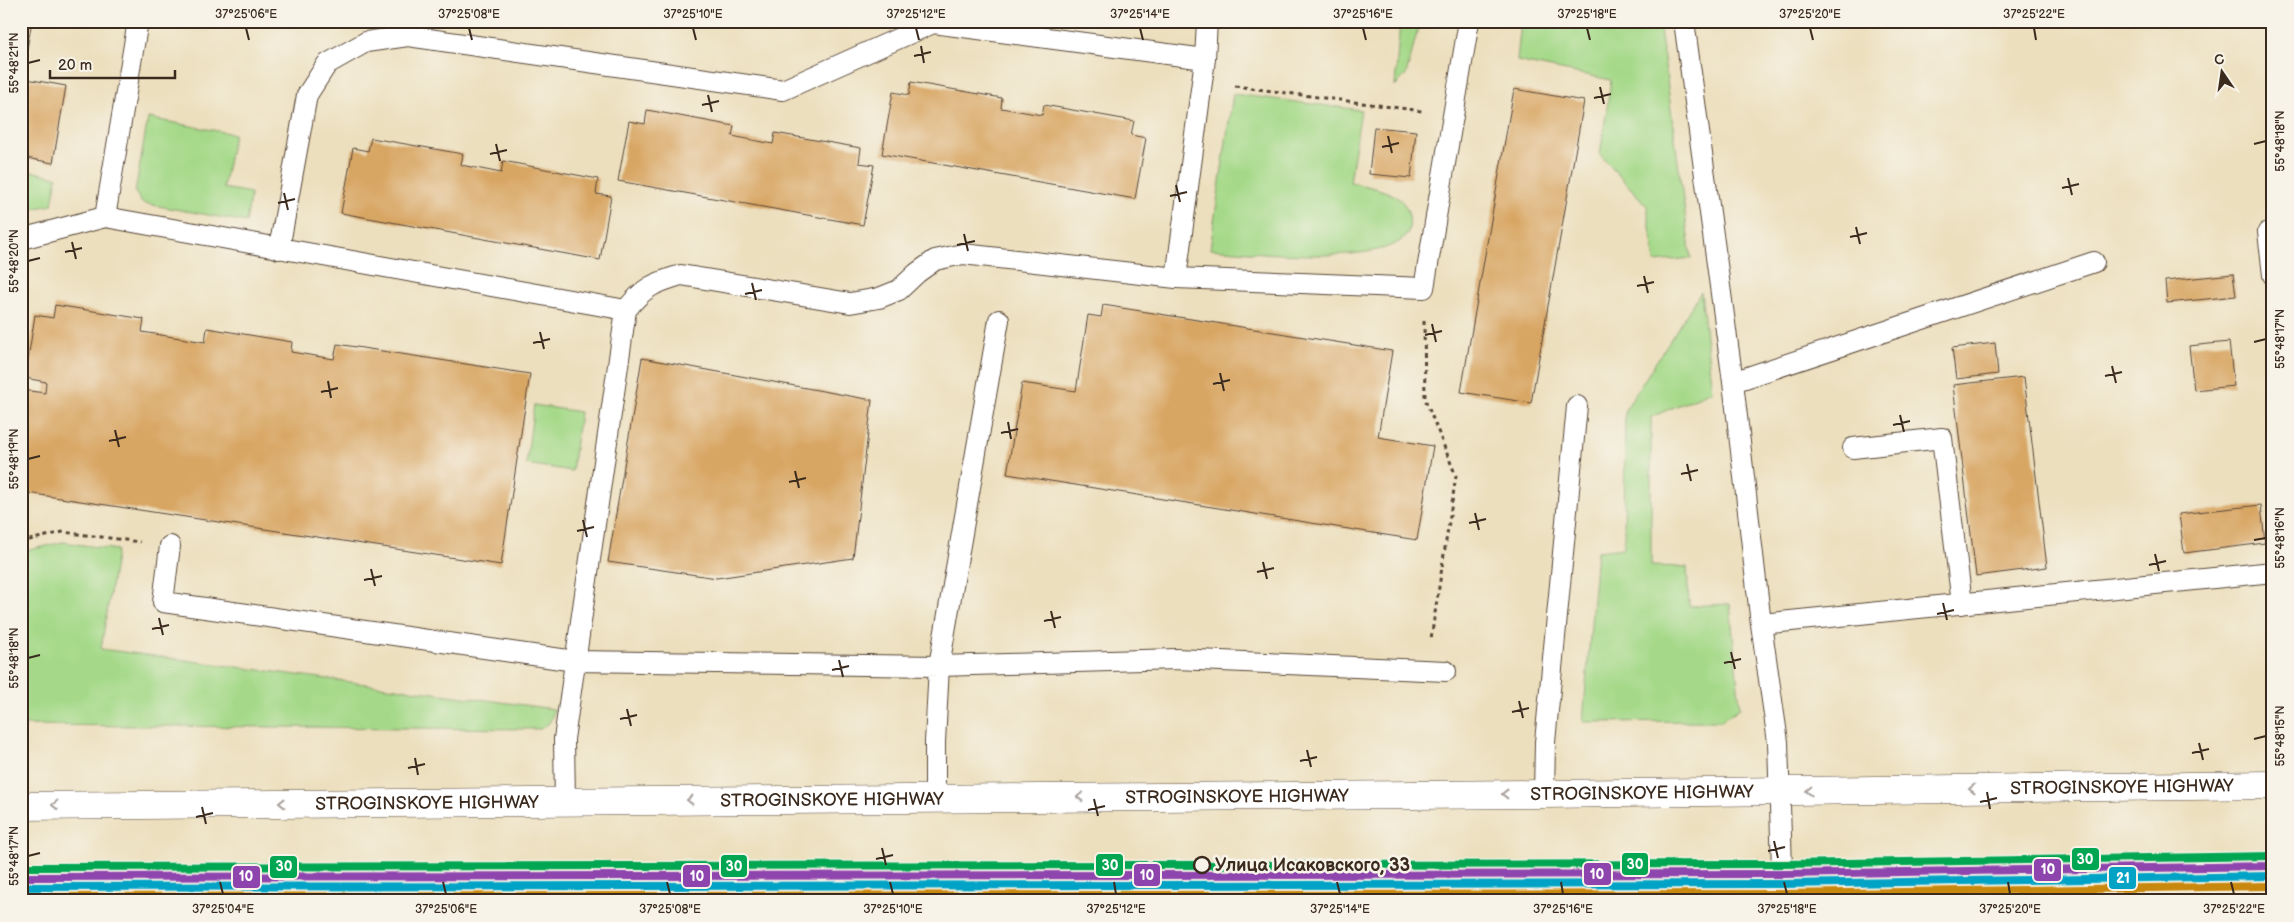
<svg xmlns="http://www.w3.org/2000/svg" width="2294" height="922" viewBox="0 0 2294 922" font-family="'Balsamiq Sans',sans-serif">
	<rect width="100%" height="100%" fill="#f7f3e8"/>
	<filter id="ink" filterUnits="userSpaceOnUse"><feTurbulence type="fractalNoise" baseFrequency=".02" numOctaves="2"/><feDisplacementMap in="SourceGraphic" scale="10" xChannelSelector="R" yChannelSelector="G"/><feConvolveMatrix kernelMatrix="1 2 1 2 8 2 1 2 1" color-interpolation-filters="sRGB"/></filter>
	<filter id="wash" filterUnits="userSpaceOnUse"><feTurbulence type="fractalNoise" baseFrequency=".0096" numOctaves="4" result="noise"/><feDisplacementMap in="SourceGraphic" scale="20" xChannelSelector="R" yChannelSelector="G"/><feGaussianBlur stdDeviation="1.12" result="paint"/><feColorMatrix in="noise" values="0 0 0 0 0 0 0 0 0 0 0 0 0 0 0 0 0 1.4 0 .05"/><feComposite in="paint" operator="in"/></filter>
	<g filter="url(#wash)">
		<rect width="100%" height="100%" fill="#ecdfbd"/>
		<path fill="#a5d989" stroke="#708254" d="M1400 21H1420L1406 75 1395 86Z
			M1521 21H1659L1691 258 1655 262 1647 206 1600 155 1611 80 1517 61Z
			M1233 94 1361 110 1350 182C1370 188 1405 190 1409 216 1410 221 1410 229 1407 234 1386 268 1247 251 1210 249Z
			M148 118 234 134 223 188 251 193 246 222 142 203 135 192Z
			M21 169 57 177 52 205 21 211Z
			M1701 292 1712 391 1651 417V566L1687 567 1689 606 1730 604 1740 708 1720 721 1583 722 1597 551 1624 548 1625 410Z
			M534 405 580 412 572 471 526 464Z
			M63 542 117 550 101 649 554 709C552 719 550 725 540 729L21 725V552Z"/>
		<g id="blocks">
			<path fill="#d8a664" d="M21 21H32L22 77H21Z
				M21 78 66 86 53 163 21 157Z
				M911 82 1002 98 1001 108 1042 115 1044 105 1134 121 1131 135 1146 138 1135 199 882 154 893 92 909 95Z
				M1514 89 1584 101 1531 403 1461 392Z
				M647 110 734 126 732 136 773 144 775 133 861 148 859 163 874 165 863 225 618 181 629 121 645 124Z
				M1374 127 1416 131 1411 178 1369 174Z
				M371 138 463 154 461 165 501 173 503 161 598 179 596 194 611 196 600 260 341 213 353 148 368 151Z
				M2233 274 2236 296 2167 303 2165 281Z
				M55 305 144 319 142 332 205 342 207 328 292 342 291 352 334 359 337 344 530 374 501 565 21 492 22 390 45 393 46 382 25 378 35 315 53 318Z
				M1103 305 1392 351 1378 437 1433 446 1417 540 1007 474 1022 383 1076 391 1088 315 1101 317Z
				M2229 342 2234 386 2194 390 2189 346Z
				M1995 343 1998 374 1956 379 1952 348Z
				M642 358 872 400 853 558 717 578 608 562Z
				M2024 377 2047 567 1976 576 1953 385Z
				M2261 505 2265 543 2184 553 2179 514Z"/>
		</g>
	</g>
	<g filter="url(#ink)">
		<use href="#blocks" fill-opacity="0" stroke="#564536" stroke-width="1"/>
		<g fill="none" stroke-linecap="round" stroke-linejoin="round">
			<g stroke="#564536" stroke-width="22">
				<path id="service" d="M1684 21 1733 382
					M105 217 626 310
					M2273 231 2268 232 2273 275
					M21 239 105 217 138 21
					M279 249 307 95 327 64 366 42 408 36 783 90 933 23 1205 59 1207 21
					M1176 278 1205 59
					M1853 448 1942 438 1962 604
					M170 546 163 602 575 661 939 666 1176 659 1446 671
					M1761 624 2273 572
					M1544 794 1545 742 1577 406
					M935 799V742L939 666 999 320
					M565 801 564 739 626 310C644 287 654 283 681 275L850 303 879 298 899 290 917 273 935 260 963 254 1176 278 1424 288 1469 21
					M1783 901 1778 742 1761 624 1733 382 2094 262"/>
			</g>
			<g stroke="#564536" stroke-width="29">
				<g id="secondary">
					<path id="s1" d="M21 806 1544 794 2273 785"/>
				</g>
			</g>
			<path stroke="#564536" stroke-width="3" stroke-dasharray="4 4" stroke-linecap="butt" d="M1235 86 1422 111
				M1424 321 1425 399 1456 476 1431 639
				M21 542 63 532 140 542"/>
			<use href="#service" stroke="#fff" stroke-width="20"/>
			<use href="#secondary" stroke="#fff" stroke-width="28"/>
			<g stroke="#f7f3e8" stroke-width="11">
				<path id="tram-1" d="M21 877 1783 874 2273 866"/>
			</g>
			<g stroke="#f7f3e8" stroke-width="11">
				<path id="tram-2" d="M21 887 1783 884 2273 876"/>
			</g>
			<g stroke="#f7f3e8" stroke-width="11">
				<path id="tram-3" d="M21 867 1783 864 2273 856"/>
			</g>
			<g stroke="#f7f3e8" stroke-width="11">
				<path id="tram-4" d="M21 897 1783 894 2273 886"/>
			</g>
			<use href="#tram-1" stroke="#8e44ad" stroke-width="8"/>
			<use href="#tram-2" stroke="#03a3c5" stroke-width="8"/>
			<use href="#tram-3" stroke="#00a651" stroke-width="8"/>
			<use href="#tram-4" stroke="#c88708" stroke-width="8"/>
		</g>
		<defs><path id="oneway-chevron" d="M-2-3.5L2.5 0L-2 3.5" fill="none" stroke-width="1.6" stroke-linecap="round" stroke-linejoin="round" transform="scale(1.25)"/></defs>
		<g stroke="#a79f9a">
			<use href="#oneway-chevron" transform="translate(1972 789) rotate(179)"/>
			<use href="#oneway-chevron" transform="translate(1809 791) rotate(179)"/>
			<use href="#oneway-chevron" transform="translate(1505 794) rotate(180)"/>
			<use href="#oneway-chevron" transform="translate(1080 797) rotate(180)"/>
			<use href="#oneway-chevron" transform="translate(690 800) rotate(180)"/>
			<use href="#oneway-chevron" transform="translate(282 803) rotate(180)"/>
			<use href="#oneway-chevron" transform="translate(55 805) rotate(179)"/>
		</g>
	</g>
	<path fill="none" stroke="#3b2a1e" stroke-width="2" d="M246 28 249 40M469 28 472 40M693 28 696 40M916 28 919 40M1140 28 1143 40M1363 28 1366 40M1587 28 1590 40M1810 28 1813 40M2034 28 2036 40M921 46 924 63M914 56 931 52M28 63 40 60M1600 87 1604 104M708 95 712 112M1594 98 1611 94M702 105 719 101M1388 136 1392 153M496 144 500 161M2254 144 2266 141M1382 147 1399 143M490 154 507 150M2068 178 2072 195M1176 185 1180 202M2062 188 2079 184M284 193 288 210M1170 196 1187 192M278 203 295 199M1856 227 1860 244M964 234 968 251M1850 237 1867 233M72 242 76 259M957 245 975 241M65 252 82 248M28 261 40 258M1644 276 1648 293M752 283 756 300M1637 286 1654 282M745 294 762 290M1432 324 1436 342M540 332 544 349M1425 335 1442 331M2254 342 2266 339M533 343 550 339M2112 366 2116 383M1220 373 1224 391M2105 376 2122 372M328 381 331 398M1213 384 1230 380M321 392 338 388M1900 415 1904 432M1008 422 1011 439M1893 425 1910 421M115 430 119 447M1001 433 1018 429M109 441 126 437M28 459 40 456M1687 464 1691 481M795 471 799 488M1681 474 1698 470M789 482 806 478M1475 513 1479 530M583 520 587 537M1469 523 1486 519M577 531 594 527M2254 540 2266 538M2155 554 2159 571M1263 562 1267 579M2149 565 2166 561M371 569 375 586M1257 572 1274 568M364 580 382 576M1943 603 1947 620M1051 611 1055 628M1937 614 1954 610M159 618 163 635M1044 621 1061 617M152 629 169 625M1731 652 1735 669M28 658 40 655M839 660 843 677M1724 663 1741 659M832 670 849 666M1519 701 1523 718M627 709 631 726M1512 712 1529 708M620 719 637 715M2254 739 2266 736M2199 743 2203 760M1307 750 1311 767M2192 753 2209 749M415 758 418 775M1300 761 1317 757M408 768 425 764M1987 792 1990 809M1094 799 1098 816M1980 802 1997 798M202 807 206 824M1088 810 1105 806M196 817 213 813M1774 841 1778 858M882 848 886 865M1768 851 1785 847M28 856 40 853M876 859 893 855M220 882 223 894M443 882 446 894M667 882 670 894M890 882 893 894M1114 882 1116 894M1337 882 1340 894M1561 882 1563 894M1784 882 1787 894M2008 882 2010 894M2231 882 2234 894"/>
	<circle fill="#f7f3e8" stroke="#3b2a1e" stroke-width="2.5" cx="1202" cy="865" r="8"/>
	<g text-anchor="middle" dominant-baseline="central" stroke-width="5" stroke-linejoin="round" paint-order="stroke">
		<g font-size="18" fill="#3b2a1e" stroke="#f7f3e8">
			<text stroke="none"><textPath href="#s1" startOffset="2101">STROGINSKOYE HIGHWAY</textPath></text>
			<text stroke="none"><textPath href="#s1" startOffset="1621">STROGINSKOYE HIGHWAY</textPath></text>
			<text stroke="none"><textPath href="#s1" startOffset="1216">STROGINSKOYE HIGHWAY</textPath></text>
			<text stroke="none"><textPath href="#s1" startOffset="811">STROGINSKOYE HIGHWAY</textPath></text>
			<text stroke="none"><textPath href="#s1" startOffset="406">STROGINSKOYE HIGHWAY</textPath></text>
		</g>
		<g font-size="18" font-weight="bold" fill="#3b2a1e" stroke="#f7f3e8" text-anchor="start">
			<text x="1215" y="865">Улица Исаковского, 33</text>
		</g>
	</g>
	<g stroke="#f7f3e8" stroke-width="2">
		<rect x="2071" y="847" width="29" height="24" rx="5" fill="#00a651"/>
		<rect x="1621" y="852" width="28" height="24" rx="5" fill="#00a651"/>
		<rect x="1095" y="853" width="29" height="24" rx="5" fill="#00a651"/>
		<rect x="720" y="854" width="28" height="24" rx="5" fill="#00a651"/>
		<rect x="269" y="855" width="29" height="24" rx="5" fill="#00a651"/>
		<rect x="2033" y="858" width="29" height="24" rx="5" fill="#8e44ad"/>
		<rect x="1583" y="862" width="29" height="24" rx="5" fill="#8e44ad"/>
		<rect x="1133" y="863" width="28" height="24" rx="5" fill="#8e44ad"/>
		<rect x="682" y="864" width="29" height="24" rx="5" fill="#8e44ad"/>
		<rect x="232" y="865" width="29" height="24" rx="5" fill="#8e44ad"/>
		<rect x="2108" y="866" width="29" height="24" rx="5" fill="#03a3c5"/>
	</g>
	<g font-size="14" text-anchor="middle" font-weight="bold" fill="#fff">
		<text x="2085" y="864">30</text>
		<text x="1635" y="869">30</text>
		<text x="1110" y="870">30</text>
		<text x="734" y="871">30</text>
		<text x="284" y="871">30</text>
		<text x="2048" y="874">10</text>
		<text x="1597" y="879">10</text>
		<text x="1147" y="880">10</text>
		<text x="697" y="881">10</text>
		<text x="246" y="881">10</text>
		<text x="2123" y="883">21</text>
	</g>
	<rect width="2294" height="922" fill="none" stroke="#f7f3e8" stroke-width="55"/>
	<g transform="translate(2222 72) rotate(347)" stroke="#f7f3e8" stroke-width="4" paint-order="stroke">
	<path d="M0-4L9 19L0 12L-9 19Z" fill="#3b2a1e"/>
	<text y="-8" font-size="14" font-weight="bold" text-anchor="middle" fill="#3b2a1e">С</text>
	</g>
	<path d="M50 70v8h125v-8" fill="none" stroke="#3b2a1e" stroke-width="2.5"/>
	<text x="58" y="70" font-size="15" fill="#3b2a1e" stroke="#f7f3e8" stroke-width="4" paint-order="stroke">20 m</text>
	<rect x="28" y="28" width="2238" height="866" fill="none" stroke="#3b2a1e" stroke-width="2"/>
	<g font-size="12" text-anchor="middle" fill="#3b2a1e">
		<text x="246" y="18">37°25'06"E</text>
		<text x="469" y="18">37°25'08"E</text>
		<text x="693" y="18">37°25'10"E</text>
		<text x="916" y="18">37°25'12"E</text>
		<text x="1140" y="18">37°25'14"E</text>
		<text x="1363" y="18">37°25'16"E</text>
		<text x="1587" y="18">37°25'18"E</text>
		<text x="1810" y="18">37°25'20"E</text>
		<text x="2034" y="18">37°25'22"E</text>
		<text transform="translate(14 63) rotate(-90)" y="4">55°48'21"N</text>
		<text transform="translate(2280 141) rotate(-90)" y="4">55°48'18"N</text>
		<text transform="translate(14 261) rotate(-90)" y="4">55°48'20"N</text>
		<text transform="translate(2280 339) rotate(-90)" y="4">55°48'17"N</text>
		<text transform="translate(14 459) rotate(-90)" y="4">55°48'19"N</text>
		<text transform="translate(2280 538) rotate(-90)" y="4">55°48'16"N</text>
		<text transform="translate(14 658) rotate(-90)" y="4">55°48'18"N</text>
		<text transform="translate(2280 736) rotate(-90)" y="4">55°48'15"N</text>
		<text transform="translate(14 856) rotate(-90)" y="4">55°48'17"N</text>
		<text x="223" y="913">37°25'04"E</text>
		<text x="446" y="913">37°25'06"E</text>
		<text x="670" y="913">37°25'08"E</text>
		<text x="893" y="913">37°25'10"E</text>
		<text x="1116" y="913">37°25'12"E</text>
		<text x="1340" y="913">37°25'14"E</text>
		<text x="1563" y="913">37°25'16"E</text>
		<text x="1787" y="913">37°25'18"E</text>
		<text x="2010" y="913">37°25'20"E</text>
		<text x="2234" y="913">37°25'22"E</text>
	</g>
</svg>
